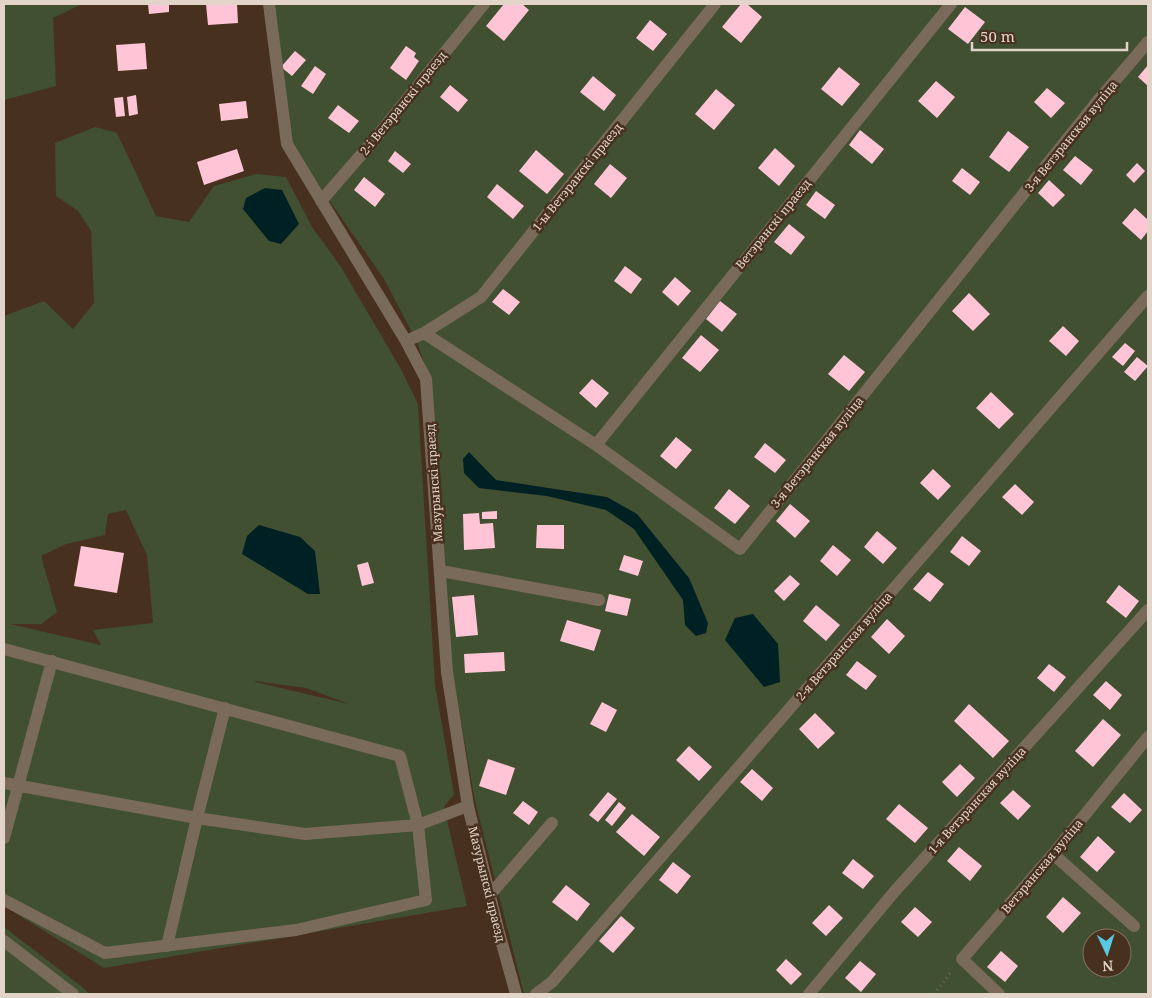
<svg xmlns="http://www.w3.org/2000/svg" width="1152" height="998" viewBox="0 0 1152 998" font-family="'Noto Serif',serif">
	<rect width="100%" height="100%" fill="#48301f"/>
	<path fill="#405030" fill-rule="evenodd" d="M4 4H82L53 18 56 86 4 100Z
		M273 4H1148V994H524L475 801 452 670 430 379 417 342 384 279 290 144ZM1092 938H1122V968H1092Z
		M95 127 117 133 156 216 189 222 214 186 256 174 286 177 312 227 341 267 402 371 418 404 435 685 454 794 444 807 467 906 104 968 4 906V316L44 301 73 329 94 303 91 231 78 211 56 196 55 143ZM126 510 147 555 153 623 93 630 101 645 10 624H41L57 612 41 556 66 544 105 535 108 514ZM255 681 306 688 349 704 255 682Z
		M4 927 81 986 90 994H4Z"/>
	<path fill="#002124" d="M265 188 282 190 299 224 281 244 269 241 243 209 246 198Z
		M469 452 496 480 607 497 637 514 689 578 708 623 706 633 696 636 685 625 683 600 634 529 606 510 547 496 479 488 464 473 463 459Z
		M259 525 300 537 315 551 320 594H308L242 554 247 536Z
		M753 614 778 644 780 682 764 687 725 640 735 618Z"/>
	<path fill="#ffc5d7" d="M148 4H169V12L149 14Z
		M206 4H237L238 23 208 25Z
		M504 4H522L529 10 504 41 486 26Z
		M741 4H747L762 17 741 43 722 27Z
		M965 7 985 22 968 44 948 29Z
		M650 20 667 34 653 51 636 38Z
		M145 43 147 69 118 71 116 45Z
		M406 46 416 53 414 57 419 61 406 80 390 68Z
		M295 51 306 60 292 76 281 67Z
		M1148 65V86L1138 77Z
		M315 66 326 74 313 94 301 86Z
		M839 67 860 84 842 106 821 89Z
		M593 76 616 95 604 111 580 92Z
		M936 81 955 97 937 118 918 101Z
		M450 85 468 100 458 112 440 97Z
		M1047 88 1065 103 1051 118 1034 102Z
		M716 89 735 105 714 130 695 114Z
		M136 95 138 114 129 116 127 97Z
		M123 97 125 116 116 117 114 98Z
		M246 101 248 118 221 121 219 104Z
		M338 105 359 121 349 133 328 118Z
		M860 130 884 149 872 164 849 145Z
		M1008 131 1029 147 1009 172 989 157Z
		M775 148 795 166 779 186 758 168Z
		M237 149 244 171 204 185 197 162Z
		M536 150 564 174 547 194 519 171Z
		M395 151 411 164 403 173 388 161Z
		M1075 156 1093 170 1081 185 1063 170Z
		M1137 163 1145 171 1134 183 1126 175Z
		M610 164 627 178 611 198 594 184Z
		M962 168 980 182 970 195 952 181Z
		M364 177 385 194 375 207 354 190Z
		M1049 180 1065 195 1053 207 1038 193Z
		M497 184 524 206 513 219 487 197Z
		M816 191 835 205 825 219 806 205Z
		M1135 208 1148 220V231L1141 240 1122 223Z
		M789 224 805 237 791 255 774 242Z
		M625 266 642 279 631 294 614 281Z
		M675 277 691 291 678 306 662 292Z
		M503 289 520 302 509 315 492 302Z
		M969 293 990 314 973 331 952 311Z
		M720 301 737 314 722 332 706 319Z
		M1063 326 1079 341 1066 356 1049 341Z
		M701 335 719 350 700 372 682 358Z
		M1125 343 1135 351 1123 366 1112 357Z
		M844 355 865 372 849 391 828 374Z
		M1137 357 1148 366 1135 381 1124 372Z
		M592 379 609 393 596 408 579 393Z
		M991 392 1014 414 999 429 976 408Z
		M676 437 692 450 676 469 660 456Z
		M765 443 786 460 775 473 754 457Z
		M933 469 951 486 938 500 920 483Z
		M1015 484 1034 502 1022 515 1002 497Z
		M729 489 750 506 735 524 714 508Z
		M790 504 810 521 795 538 776 521Z
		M497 511V519H482V512Z
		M479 513 480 524 493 523 495 548 464 550 463 514Z
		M537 525H564V549L536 548Z
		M877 531 897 548 883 564 864 547Z
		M962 536 981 551 969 566 950 552Z
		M833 545 851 560 837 576 820 561Z
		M81 546 124 553 117 593 74 586Z
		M624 555 643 561 638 576 619 570Z
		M368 562 374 583 362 586 357 565Z
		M928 572 944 584 930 602 913 589Z
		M790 575 800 584 784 601 774 591Z
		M1119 585 1139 601 1126 618 1106 602Z
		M609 594 631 599 627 616 605 611Z
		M474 595 478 635 456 637 452 597Z
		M816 605 840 625 826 641 803 621Z
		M887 619 905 636 889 654 871 637Z
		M567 620 601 630 594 651 560 641Z
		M504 652 505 671 465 673 464 654Z
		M857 661 877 676 866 690 846 675Z
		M1049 664 1066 677 1054 692 1037 678Z
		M1106 681 1122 695 1110 710 1093 695Z
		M602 702 617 710 606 732 590 724Z
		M969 704 1009 741 993 758 954 721Z
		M815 713 835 733 818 749 799 729Z
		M1103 719 1121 735 1093 767 1075 751Z
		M689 746 712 767 699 781 676 760Z
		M488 759 515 768 506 795 479 786Z
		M960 764 975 778 957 797 942 782Z
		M752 769 773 788 762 801 740 782Z
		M1013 790 1031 806 1018 820 1000 803Z
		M608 792 617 799 598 822 589 815Z
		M1124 793 1142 810 1130 823 1111 807Z
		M523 801 538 812 529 825 513 813Z
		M619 802 626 808 612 826 605 820Z
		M899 804 928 828 915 843 886 819Z
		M632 814 660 837 644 856 616 832Z
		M1098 836 1115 852 1097 872 1080 857Z
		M959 847 982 866 970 881 947 861Z
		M853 859 874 876 863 889 842 873Z
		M673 862 691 876 677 894 659 880Z
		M566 885 590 904 577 921 552 902Z
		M1063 897 1081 913 1063 933 1046 917Z
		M829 905 843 918 826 936 812 923Z
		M915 907 932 922 918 937 901 922Z
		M621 916 635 928 613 953 599 941Z
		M1001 951 1018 966 1005 982 987 967Z
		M786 959 802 974 791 985 776 970Z
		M860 961 876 974 861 992 845 978Z"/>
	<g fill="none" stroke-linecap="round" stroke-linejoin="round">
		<path stroke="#796455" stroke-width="3" stroke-dasharray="1 4" stroke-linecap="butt" d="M934 994 952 971"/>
		<path stroke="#7a6a5a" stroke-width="12" d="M269 4 287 144 406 341 426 379 447 672 468 806 498 929 516 994
			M321 201 374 140 484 4
			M424 333 481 297 715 4
			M406 341 424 333 596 445 740 549 1096 103 1148 42
			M596 445 951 4
			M441 571 599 600
			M4 649 400 756 418 825 426 900 296 930 105 953 4 900
			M4 783 197 818 305 834 418 825 468 806
			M4 838 52 661
			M1053 854 1134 926
			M489 896 552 823
			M4 941 73 994
			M167 946 197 818 225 708
			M536 994 552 982 1148 296
			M809 994 895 891 1148 610
			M999 994 962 959 1053 854 1148 737"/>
	</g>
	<g text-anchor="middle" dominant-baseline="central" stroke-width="5" stroke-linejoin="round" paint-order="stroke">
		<g font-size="12" fill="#e3d4c9" stroke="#48301f">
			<text transform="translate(403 103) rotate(-51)">2-і Ветэранскі праезд</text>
			<text transform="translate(1071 136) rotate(-51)">3-я Ветэранская вуліца</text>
			<text transform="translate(577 177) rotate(-51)">1-ы Ветэранскі праезд</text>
			<text transform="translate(773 224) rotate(-51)">Ветэранскі праезд</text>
			<text transform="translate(817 452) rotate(-51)">3-я Ветэранская вуліца</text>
			<text transform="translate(434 483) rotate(-94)">Мазурынскі праезд</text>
			<text transform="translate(844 646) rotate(-49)">2-я Ветэранская вуліца</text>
			<text transform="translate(977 800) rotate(-48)">1-я Ветэранская вуліца</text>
			<text transform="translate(1042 866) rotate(-50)">Ветэранская вуліца</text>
			<text transform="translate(487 884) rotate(76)">Мазурынскі праезд</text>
		</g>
	</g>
	<rect width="1152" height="998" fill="none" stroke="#e3d4c9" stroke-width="10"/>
	<g transform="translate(1107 953) rotate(176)"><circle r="24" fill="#48301f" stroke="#867263"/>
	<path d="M0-4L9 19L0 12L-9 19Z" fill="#58c9e3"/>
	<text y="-8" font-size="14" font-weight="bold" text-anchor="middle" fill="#e3d4c9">N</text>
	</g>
	<path d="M972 42v8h155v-8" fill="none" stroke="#e3d4c9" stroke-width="2.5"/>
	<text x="980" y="42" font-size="15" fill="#e3d4c9" stroke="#48301f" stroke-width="4" paint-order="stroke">50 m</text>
</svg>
